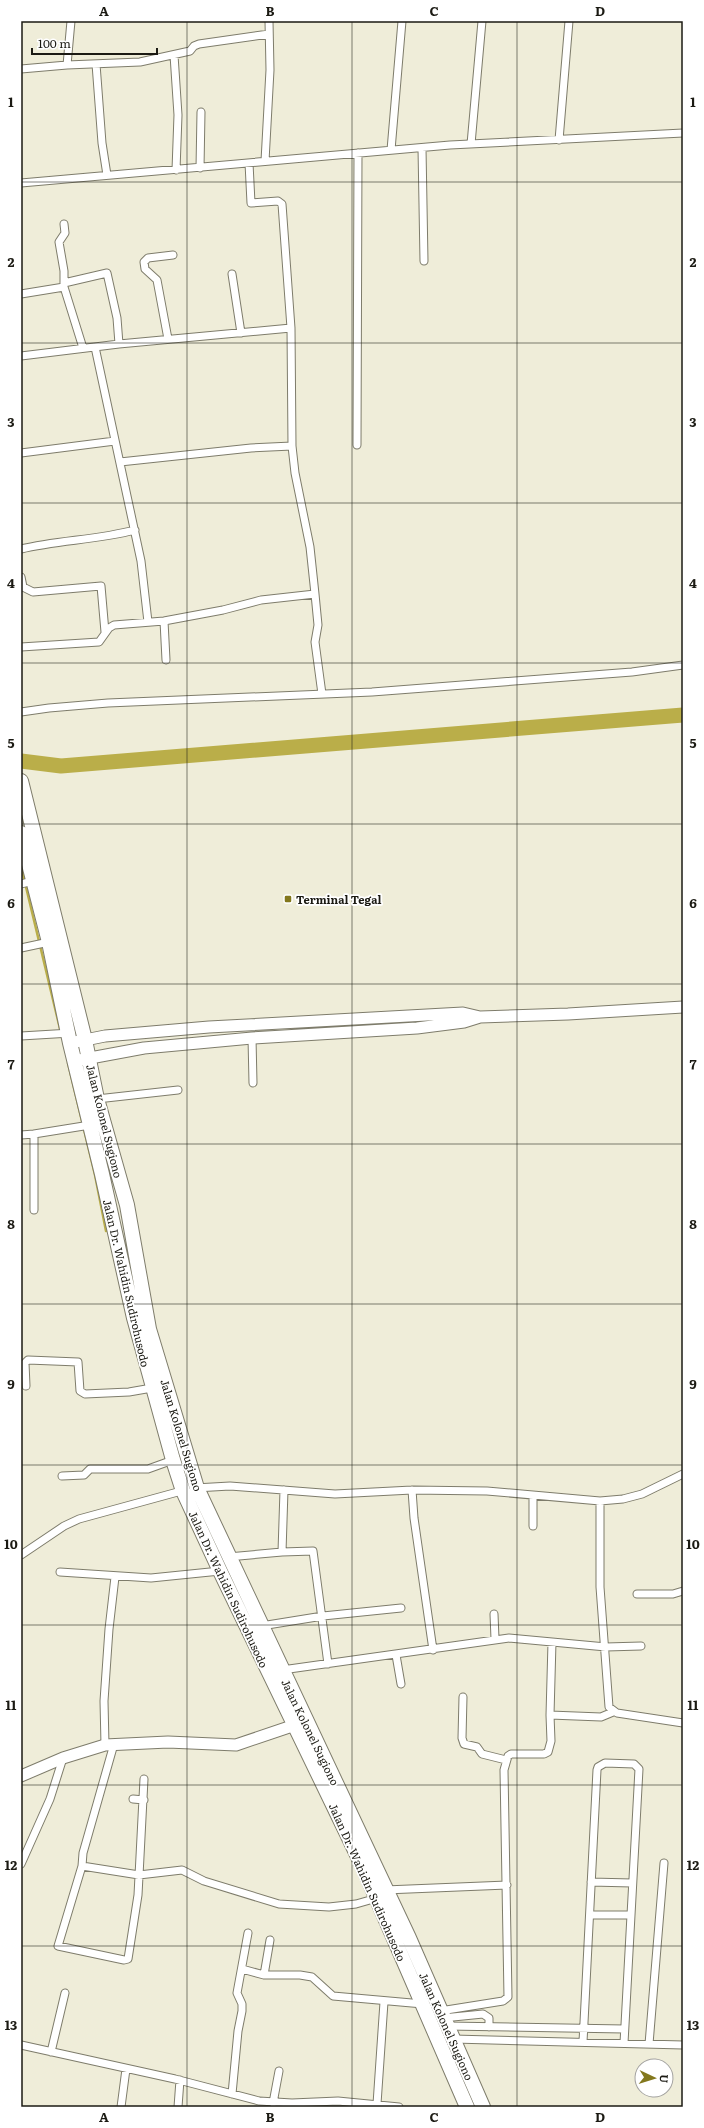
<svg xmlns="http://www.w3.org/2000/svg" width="704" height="2128" viewBox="0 0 704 2128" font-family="Literata,serif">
	<rect width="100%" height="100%" fill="#efedd9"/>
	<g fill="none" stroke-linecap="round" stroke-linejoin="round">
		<path stroke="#baae49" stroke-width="2.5" d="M21 866 61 1033
			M68 1063 95 1175 106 1231"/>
		<path stroke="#baae49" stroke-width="15" d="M21 761 61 766 683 715"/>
		<g stroke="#7e7c6b" stroke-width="9">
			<path id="street" d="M174 55 178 115 176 170
				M96 64 102 143 107 175
				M67 65 140 62 190 51 194 46 199 44 269 34
				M21 69 67 65 71 21
				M559 140 569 21
				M471 144 482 21
				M422 148 424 261
				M391 150 402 21
				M265 161 270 70 269 21
				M200 168 201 112
				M21 183 450 145 683 133
				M64 224 65 233 59 242 64 271V287L83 348
				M232 274 241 333
				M64 283 107 273 117 318 119 344
				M21 294 64 287
				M168 339 157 280 145 269 144 262 148 258 173 255
				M95 347 141 561 148 622
				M21 356 119 344 291 328
				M357 445 358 153
				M21 453 115 441
				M120 462 251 448 292 446
				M21 549C59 540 97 540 135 530
				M21 577 23 587 33 592 101 586 105 632
				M315 594 318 625 315 642 322 694
				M164 621 166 660
				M21 647 99 642 109 628 114 625 164 621 223 610 261 600 315 594 310 547 295 473 292 446 291 328 282 204 278 201 251 203 249 163
				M21 712 49 708 108 703 372 692 632 672 683 665
				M21 884 33 881
				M21 948 49 942
				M21 1036 71 1033
				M252 1038 253 1083
				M97 1099 178 1090
				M21 1135 34 1134
				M34 1210V1134L90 1125
				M26 1386 25 1363 28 1360 78 1362 80 1391 85 1394 129 1392 152 1388
				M62 1476 84 1475 90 1469H148L173 1460
				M195 1488 230 1486 335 1494 412 1490 487 1491 600 1501 623 1499 642 1494 683 1474
				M284 1490 282 1552 313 1551 328 1664
				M412 1490 414 1518 433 1650
				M600 1501V1587L609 1707 617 1713 683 1723
				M533 1526V1495
				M21 1555 64 1526 79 1519 185 1490
				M228 1557 282 1552
				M60 1572 151 1578 220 1571
				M637 1594H673L683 1591
				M494 1614 495 1639
				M261 1626 323 1616 401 1608
				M396 1655 401 1684
				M282 1670 509 1638 606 1647 641 1646
				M463 1697 462 1738 464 1744 477 1747 482 1754 506 1760
				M550 1715 552 1642
				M114 1744 83 1853 82 1866 139 1875 182 1870 204 1881 279 1904 329 1907 356 1904 377 1898
				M105 1745 104 1701 109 1629 115 1577
				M133 1799 144 1800
				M21 1864 50 1799 63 1758
				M82 1866 58 1946 124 1960 128 1959 138 1895 144 1779
				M591 1882 632 1883
				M385 1890 507 1885
				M590 1915H630
				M242 1969 264 1975H300L312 1977 333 1996 423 2004
				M264 1975 270 1940
				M440 2011 503 2001 508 1997 504 1770 508 1756 511 1754H544L548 1752 551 1741 550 1715 601 1717 613 1712
				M443 2018 483 2014 489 2018V2027
				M446 2026 624 2029
				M453 2039 683 2045
				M583 2042 597 1770 598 1767 605 1763 634 1764 639 1769 624 2043
				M649 2044 664 1863
				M21 2045 175 2079 259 2101 292 2103 338 2101 399 2107
				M51 2052 65 1993
				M232 2094 238 2031 242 2011V2004L237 1993 248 1933
				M273 2103 279 2071
				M377 2104 384 2002
				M121 2107 126 2069
				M178 2107 180 2080"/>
		</g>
		<g stroke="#7e7c6b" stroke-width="13">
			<path id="secondary" d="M70 1043 105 1036 209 1027 463 1013 480 1017 568 1014 683 1007
				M74 1061 144 1048 252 1038 417 1028 464 1022 480 1017
				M21 1776 63 1758 105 1745 168 1742 236 1745 301 1723"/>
		</g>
		<g stroke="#7e7c6b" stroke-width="16">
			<path id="highway" d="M21 781 85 1040 97 1099 127 1205 149 1329 197 1488 409 1938 483 2107
				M21 833 49 942 70 1043 102 1174 134 1318 173 1460 183 1491 220 1571 363 1867 467 2107"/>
		</g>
		<use href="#street" stroke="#fff" stroke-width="7"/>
		<use href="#secondary" stroke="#fff" stroke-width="11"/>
		<use href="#highway" stroke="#fff" stroke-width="14"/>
	</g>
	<path fill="none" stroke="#1b1a13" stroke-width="1" stroke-opacity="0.55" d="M187 21V2107M352 21V2107M517 21V2107M21 182H683M21 343H683M21 503H683M21 663H683M21 824H683M21 984H683M21 1144H683M21 1304H683M21 1465H683M21 1625H683M21 1785H683M21 1946H683"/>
	<rect fill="#83781d" stroke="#fff" stroke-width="1.5" x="284" y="895" width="8" height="8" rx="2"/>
	<g text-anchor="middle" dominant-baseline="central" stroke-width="3.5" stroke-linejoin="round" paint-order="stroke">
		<g font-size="11" font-weight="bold" fill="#1b1a13" stroke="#fff" text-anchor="start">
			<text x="296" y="899">Terminal Tegal</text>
		</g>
		<g font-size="11" fill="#1b1a13" stroke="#fff">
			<text transform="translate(105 1121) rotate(76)">Jalan Kolonel Sugiono</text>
			<text transform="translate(127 1283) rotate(77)">Jalan Dr. Wahidin Sudirohusodo</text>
			<text transform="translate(182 1435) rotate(73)">Jalan Kolonel Sugiono</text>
			<text transform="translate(229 1589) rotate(65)">Jalan Dr. Wahidin Sudirohusodo</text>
			<text transform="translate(311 1732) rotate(64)">Jalan Kolonel Sugiono</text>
			<text transform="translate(368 1882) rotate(66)">Jalan Dr. Wahidin Sudirohusodo</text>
			<text transform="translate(447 2026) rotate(66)">Jalan Kolonel Sugiono</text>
		</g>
	</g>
	<rect width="704" height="2128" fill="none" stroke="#ffffff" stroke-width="44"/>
	<g transform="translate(654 2078) rotate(94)"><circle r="19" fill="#ffffff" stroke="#a4a3a1"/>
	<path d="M0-3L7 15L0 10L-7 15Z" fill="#83781d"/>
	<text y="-6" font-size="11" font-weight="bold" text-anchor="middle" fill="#1b1a13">U</text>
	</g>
	<path d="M32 48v6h125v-6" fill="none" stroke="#1b1a13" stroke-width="2"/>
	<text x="38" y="48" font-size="12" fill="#1b1a13" stroke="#ffffff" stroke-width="3" paint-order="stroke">100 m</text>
	<rect x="22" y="22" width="660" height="2084" fill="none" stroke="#1b1a13" stroke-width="1.5"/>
	<g font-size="13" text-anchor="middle" font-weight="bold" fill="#1b1a13">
		<text x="104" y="16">A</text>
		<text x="270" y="16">B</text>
		<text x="434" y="16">C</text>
		<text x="600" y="16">D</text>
		<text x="11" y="107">1</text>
		<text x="693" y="107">1</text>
		<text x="11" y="267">2</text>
		<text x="693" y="267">2</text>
		<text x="11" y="427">3</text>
		<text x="693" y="427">3</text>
		<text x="11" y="588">4</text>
		<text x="693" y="588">4</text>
		<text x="11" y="748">5</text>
		<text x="693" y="748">5</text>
		<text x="11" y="908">6</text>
		<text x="693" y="908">6</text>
		<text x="11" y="1069">7</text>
		<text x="693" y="1069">7</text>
		<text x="11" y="1229">8</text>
		<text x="693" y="1229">8</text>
		<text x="11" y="1389">9</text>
		<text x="693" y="1389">9</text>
		<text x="11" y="1549">10</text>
		<text x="693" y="1549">10</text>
		<text x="11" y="1710">11</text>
		<text x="693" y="1710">11</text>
		<text x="11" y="1870">12</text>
		<text x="693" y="1870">12</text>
		<text x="11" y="2030">13</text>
		<text x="693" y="2030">13</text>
		<text x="104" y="2122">A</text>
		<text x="270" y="2122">B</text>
		<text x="434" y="2122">C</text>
		<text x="600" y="2122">D</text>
	</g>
</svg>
